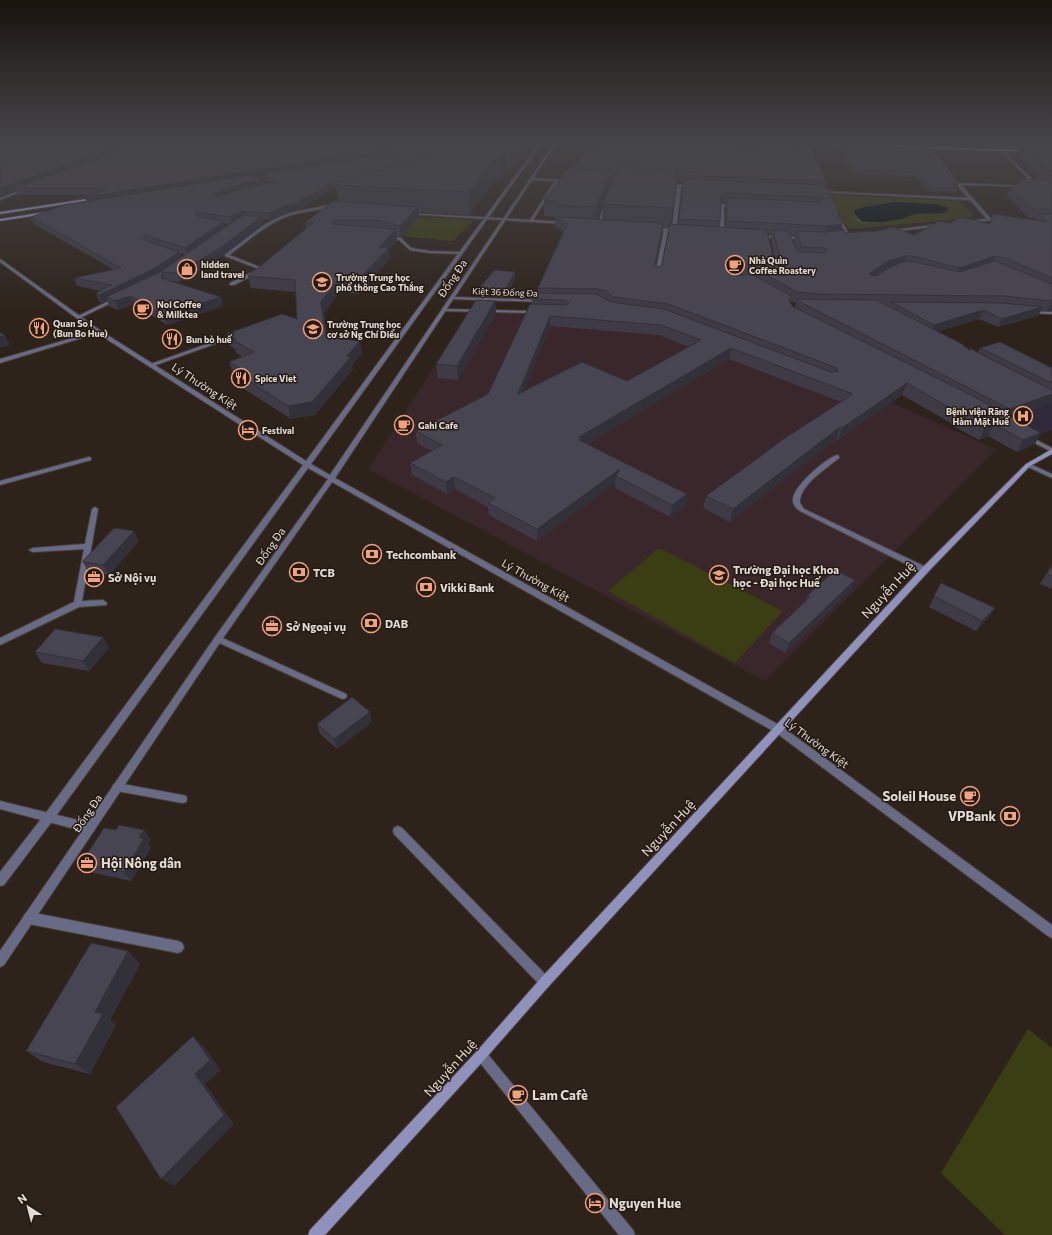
<svg xmlns="http://www.w3.org/2000/svg" width="1052" height="1235" viewBox="0 0 1052 1235" font-family="Commissioner,sans-serif">
	<rect width="100%" height="100%" fill="#2e231a"/>
	<path fill="#3a272c" d="M1013 155 1052 157 1043 184Z
		M470 312 572 314 667 321 899 406 996 449 765 681 368 469Z"/>
	<path fill="#302939" d="M992 371 1052 401V430L1032 437 941 388Z"/>
	<path fill="#3b3e12" d="M829 195 958 201 974 214 970 217 958 219 851 229 848 228Z
		M351 213 474 220 453 241 332 230Z
		M659 548 783 611 735 663 608 591Z
		M1028 1029 1052 1048V1235H1005L941 1173Z"/>
	<path fill="#051012" d="M893 202 936 204 948 208 947 211 943 213 914 214 902 219 875 223 863 222 854 213 855 210 864 207Z"/>
	<g fill="none" stroke-linecap="round" stroke-linejoin="round">
		<g stroke="#4b4038" stroke-width="2">
			<path id="service" d="M332 204 333 206C319 211 303 211 288 216 266 224 248 241 229 255L265 269 234 285H230V283L259 269 225 256V254C243 240 262 224 284 215 299 209 316 209 332 204Z
				M722 204 738 205 724 206V234L722 235 720 234V205Z
				M666 229 668 230 659 275 657 276 655 275 664 230Z
				M386 235 401 238 411 248 429 251 460 252 462 253 460 254 429 253 410 250 399 240 385 237Z
				M452 297 543 300 545 301 543 302 450 299V297Z
				M115 298 119 299 80 318 76 317Z
				M442 309 536 311 538 312 536 313 444 311H442Z
				M235 334 240 335 153 366 148 365Z
				M837 455 839 456V458C826 469 799 485 800 503L804 509 928 568 929 570 928 572H922L800 511C797 509 793 505 793 501 791 488 825 459 837 455Z
				M89 457 91 458V460L0 485V481Z
				M95 507 98 509 82 601 103 600 107 603 106 605 79 607 0 645V638L74 602 84 549 33 552 29 550 33 548 85 544 92 509Z
				M218 636 346 694 347 696 346 698 343 699 340 698 215 641 214 639 215 637Z
				M117 783 182 795 186 796 187 799 186 802 182 803 117 791 114 790 112 787 114 784Z
				M398 826 402 828 549 978 551 982 549 986 545 988 541 986 394 834 393 831 394 828Z
				M29 912 178 941 182 943 184 947 182 951 178 953 29 924 25 922 23 918 25 914Z
				M481 1049 485 1051 633 1230 635 1235H619L477 1059 475 1055 477 1051Z"/>
		</g>
		<g stroke="#4b4038" stroke-width="2">
			<path id="minor" d="M920 142H923L959 183 1026 186 1024 187 961 185 991 219 1001 218 1003 219 966 223 965 221 987 219 970 200 816 192 818 191 968 198Z
				M999 149H1001L1038 185V187H1036Z
				M532 178 570 180 569 182 558 181 533 220 564 222 565 224 406 214 408 213 530 220 555 181 531 180Z
				M667 184 695 186 681 187 676 230H679L678 232 650 229 652 228 672 229 677 186H666Z
				M605 203 608 204 600 225 597 226Z
				M836 215 839 216 850 237 847 236Z
				M939 224 940 226 889 232 887 231Z
				M757 235 804 237 806 238 804 239 756 237Z
				M1027 311 1052 312V314L1029 313H1027Z
				M97 331 101 332 0 363V359Z
				M1027 435 1052 448V452L1025 438V436Z
				M1028 463 1052 474V478L1026 466 1025 465Z
				M0 801 90 823 94 825 95 828 94 831 90 833 0 809Z"/>
		</g>
		<g stroke="#4b4038" stroke-width="2">
			<path id="tertiary" d="M538 142H540L537 150 311 464 330 475 555 142H557L335 478 781 726 1052 925V938L1048 936 775 732 332 482 221 641 4 965 0 967V951L215 637 328 479 308 468 53 820 4 885 0 886V872L45 814 303 465 97 333 0 262V259L101 331 306 461 535 149Z
				M26 188 29 189 0 200V198Z"/>
		</g>
		<g stroke="#4b4038" stroke-width="2">
			<path id="secondary" d="M1052 449V454L1030 466 928 572 549 986 485 1059 325 1235H308L310 1230 477 1051 541 978 922 568 1026 464Z"/>
		</g>
		<g stroke="#4b4038" stroke-width="2">
			<path id="primary" d="M753 142 855 145 853 146Z
				M878 145 1052 151V153L879 147Z
				M99 197 101 199 0 214V212Z
				M51 211 53 213 0 221V219Z"/>
		</g>
		<path stroke="#847a73" stroke-width="1" stroke-dasharray="1 1" stroke-linecap="butt" d="M853 218 862 222 879 223"/>
		<use href="#service" fill="#686b85" fill-rule="evenodd"/>
		<use href="#minor" fill="#686b85" fill-rule="evenodd"/>
		<use href="#tertiary" fill="#686b85" fill-rule="evenodd"/>
		<use href="#secondary" fill="#8e92bc" fill-rule="evenodd"/>
		<use href="#primary" fill="#acb0e6" fill-rule="evenodd"/>
	</g>
	<path fill="#3e3b47" fill-rule="evenodd" d="M0 142H524V152L511 170H507L501 179 496 178 470 215 419 212V217L401 237 396 235 397 241 389 249 390 259 358 294 339 292 324 314 327 337 360 341 362 353 352 365 353 369 315 415 291 419 241 387 239 378 233 375 229 362 243 357 236 353 235 349 230 346 226 334 297 319 296 292 251 288 248 276 306 229 305 223 338 202 337 192 334 188 299 210 289 212 270 220 262 219 263 225 223 256 180 282 170 281 221 297 223 306 167 325 134 304 118 310 109 306 107 300 102 303 99 301 96 293 101 291 77 286 74 278 113 269 34 224 31 217 87 201 90 195H18L16 190 4 195H0ZM229 143 235 144 230 146ZM398 154V159L391 155ZM262 176 263 180 269 183 264 184 256 177ZM224 223 229 224 225 227ZM180 253 185 255 181 257Z
		M641 142H653V145L664 146 759 149V146L826 181 825 186 841 231 845 233 873 232 914 235 950 223 989 224 993 214 1036 220 1037 218H1029L1007 196 1011 188 1040 180 1038 178 1040 173 1016 153 1018 149 1010 148 1002 142H1052V311H1041L1038 316 998 327 979 319 937 332 969 350 978 352 980 348 1052 368V400L1050 403 1012 417 1035 444 1017 452 988 436 979 440 951 425V423L902 395 838 440 836 439 730 522 703 508 706 496 841 402 729 359 587 444 687 494 685 506 670 517 615 488V483L537 541 489 515 488 507 455 489 447 494 412 475 410 463 432 451 417 443 416 431 488 394 532 304V299L538 293V288L564 232 555 226V217L544 216V200L572 169ZM611 180H613L603 204 602 220 597 219 611 185ZM676 183H683L678 224H671ZM721 202 726 203V227H719L720 221ZM663 228H669L662 265 659 267 655 265ZM768 233 772 234 771 240 775 258 773 257ZM790 235H795L794 240 797 250ZM790 300 794 303H796L795 307 792 306ZM550 326 659 335 689 347 627 381 524 391Z
		M838 142H887V144L893 148 938 162 959 183 956 193 929 192 916 177 852 174 840 147 841 143H838Z
		M515 279 505 297 479 296 478 289Z
		M495 301 496 314 458 380 438 378 436 364Z
		M139 541 109 575 88 572 83 562Z
		M1052 564V589L1040 584Z
		M855 580 851 591 785 653 769 643 772 633 805 601 808 595Z
		M941 583 995 608 988 618 976 631 929 607Z
		M103 637 109 648 89 671 42 663 35 652Z
		M372 722 337 749 320 734 317 724Z
		M151 839 148 843 151 848 131 881 89 872 81 863Z
		M128 951 140 964 110 1020 116 1025 90 1074 43 1062 26 1051Z"/>
	<path fill="#323039" d="M131 142H150L15 188 16 190 4 195 1 188Z
		M226 142H229L230 147 212 155 210 149 211 146Z
		M516 142H524V152L511 170 510 149Z
		M397 148 398 154 265 175 262 174V176L87 204 85 197Z
		M507 149V170L501 179 500 158Z
		M496 158V178L470 215 469 192Z
		M612 171 611 185 595 223 596 207Z
		M263 181 264 187 215 200 213 194 244 183Z
		M333 182 334 188 299 210 289 212 270 220 268 213Z
		M418 207 419 217 401 237 400 226Z
		M245 211 247 218 232 224 230 217 237 213Z
		M261 217 263 225 223 256 180 282 177 273Z
		M223 222 225 229 188 255 185 248Z
		M663 223 662 233 654 275 655 265Z
		M842 224 839 234 824 236 827 226Z
		M396 230 397 241 389 249 390 259 358 294 356 282 379 247Z
		M179 252 182 259 163 272 165 281 106 297 107 300 102 303 99 295Z
		M906 256 903 266 867 283 870 273 888 261Z
		M995 256 991 266 956 277 960 268Z
		M744 270 742 280 733 282 735 272Z
		M515 272V279L505 297V290Z
		M337 281 339 292 324 314 329 350 321 302Z
		M131 296 134 304 118 310 115 301Z
		M221 297 223 306 167 325 164 316Z
		M495 301 496 314 458 380 457 366Z
		M1052 301V310L1047 311Z
		M1042 307 1038 316 998 327 1002 319Z
		M983 310 979 319 931 334 934 325Z
		M550 316V326L518 406V394Z
		M5 336 10 345 0 348V337Z
		M360 341 362 353 352 365 353 369 315 415 291 419 288 406 347 356Z
		M731 348 729 359 581 447V450L579 437Z
		M907 383 902 395 838 440 842 428Z
		M1052 394V400L1050 403 1005 420 1010 409Z
		M994 424 988 436 979 440 985 428Z
		M840 427 836 439 730 522 733 509Z
		M1041 433 1035 444 1017 452 1023 440Z
		M620 469 616 476 615 483 537 541V529Z
		M454 477 455 489 447 494 446 482Z
		M687 494 685 506 670 517 672 505Z
		M134 531 139 541 109 575 103 565Z
		M855 580 851 591 785 653 789 643Z
		M995 608 988 618 976 631 982 621Z
		M103 637 109 648 89 671 83 661Z
		M370 712 372 722 337 749 334 739Z
		M144 830 151 839 148 843 151 848 131 881 124 872 139 837Z
		M128 951 140 964 110 1020 116 1025 90 1074 75 1064 95 1012Z
		M193 1036 204 1047 221 1070 205 1084 234 1124 174 1186 161 1179 195 1074Z"/>
	<path fill="#484552" stroke="#323039" fill-rule="evenodd" d="M5 142H131L0 188V145L8 142Z
		M144 142H226L211 146 210 149 212 151 241 142H342L379 150 383 148 382 146 359 142H396L397 148 85 197 108 188H15Z
		M404 142H516L510 149H507L500 158H496L469 192 336 185 340 182 428 156 427 154 413 150 412 145Z
		M641 142H653L652 145 664 146H697V145L761 149 759 146 811 148 826 181 677 175 678 170 618 167 616 172H611L612 171 572 169 584 152Z
		M841 143 891 144 893 148H928L938 162 959 183H953L958 188 931 187 918 172 854 169Z
		M1019 146 1052 147V175H1048L1042 170H1050Z
		M388 154 406 162 340 182 336 185 333 182 297 203 288 205 268 213 245 211 237 213 230 217 195 212 197 216 223 222 185 248 144 235V240L179 252 155 268 99 295 96 293 112 285 74 278 121 268 31 217 63 205 253 175 263 181 244 183 213 194 217 197 246 188 275 182 274 180 262 174Z
		M618 167 678 170 673 208 603 204Z
		M568 168 612 171 596 207 557 205 559 201 544 200Z
		M684 179 824 185 834 201 842 224 827 226 727 221V198L820 202 824 199 820 197 723 193 721 195 720 221 679 219Z
		M1025 179 1052 180V209H1033L1011 188Z
		M333 201 418 207 400 226 390 223 374 220H332V224L386 228 396 230 379 247 389 248 356 282 337 281 321 302 326 337 360 341 347 356 351 357 312 402 288 406 238 374 245 371 229 362 254 352 233 340 236 339 226 334 282 314 297 319 295 280 248 276 313 223H305Z
		M993 214 1047 222 1038 214H1052V278L1008 259 995 256 960 268 912 256H906L888 261 870 273V275L876 276 889 268 902 262 911 261 960 272 995 261 1052 284V301L1004 296 818 294 797 292 747 264H741L740 267 744 270 735 272V276L752 274 791 296 789 300 792 306 971 395 1041 433 1023 440 994 424 985 428 956 413 957 412 907 383 842 428 840 427 733 509 706 496 785 438 853 394 731 348 579 437 582 438 579 440 687 494 672 505 616 476 620 469 537 529 488 503 495 498 454 477 446 482 410 463 442 445 416 431 488 394 530 304 565 305 569 303 565 300 532 299 536 293 597 294 611 302 664 309 831 372 838 371 837 368 668 304 613 297 606 291 598 289 538 288 567 224 555 217 663 223 655 265 659 267 662 265 670 224 767 230 773 257 778 259 780 257 773 230 788 231 798 252 825 253 827 250 824 248 802 247 796 231 826 232 844 230 845 233 871 231 873 232 893 227 914 235 939 221 950 223 961 217 990 224ZM550 316 661 325 701 340 627 381 582 362 518 394Z
		M245 215 261 217 220 248 177 273 163 272 161 278 221 297 164 316 131 296 115 301 106 297 160 272 240 217Z
		M495 270 515 272 505 290 478 289Z
		M797 299 877 300 962 344 969 350 971 349 1052 390V394L1010 409 796 300Z
		M476 300 495 301 457 366 436 364Z
		M891 302 1003 303 1042 307 1002 319 983 310 934 325Z
		M0 332 5 336 0 337Z
		M1000 342 1052 368V383L980 348Z
		M114 528 134 531 103 565 83 562V561Z
		M1052 565V576L1047 574Z
		M835 570 855 580 789 643 772 633 810 597 808 595Z
		M941 583 995 608 982 621 934 596Z
		M55 629 103 637 83 661 35 652Z
		M352 697 370 712 334 739 317 724Z
		M119 825 144 830 139 837 144 839 124 872 81 863 104 828 116 830Z
		M91 943 128 951 95 1012 103 1014 75 1064 26 1051Z
		M193 1036 210 1060 195 1074 224 1115 161 1179 116 1107Z"/>
	<linearGradient id="sky" x2="0" y2="1"><stop stop-color="#19130e"/><stop offset="0.45" stop-color="#464549"/><stop offset="1" stop-color="#464549" stop-opacity="0"/></linearGradient>
	<rect width="1052" height="315" fill="url(#sky)"/>
	<defs>
		<g id="cafe-ring" transform="scale(1)"><circle r="9.5" fill="#241a11" stroke="#f1a17c" stroke-width="1.5"/><path d="M-5.5-4.5H6V0H3Q3 3.5 0 3.5H-2.5Q-5.5 3.5-5.5 0ZM3-3.2v2h1.7v-2ZM-6 4.5H4V6H-6Z" fill="#f1a17c"/></g>
		<g id="shop-ring" transform="scale(1)"><circle r="9.5" fill="#241a11" stroke="#f1a17c" stroke-width="1.5"/><path d="M-5-2.5h2.3a2.7 3.5 0 0 1 5.4 0H5L5.5 6h-11ZM-1.5-2.5h3a1.5 2.3 0 0 0-3 0Z" fill="#f1a17c"/></g>
		<g id="school-ring" transform="scale(1)"><circle r="9.5" fill="#241a11" stroke="#f1a17c" stroke-width="1.5"/><path d="M0-5L7-2L0 1L-7-2ZM-4 1L0 2.5L4 1V4Q0 6-4 4Z" fill="#f1a17c"/></g>
		<g id="restaurant-ring" transform="scale(1)"><circle r="9.5" fill="#241a11" stroke="#f1a17c" stroke-width="1.5"/><path d="M-5-6h1v4h1v-4h1v4h1v-4h1v5L-1.5 .5V6h-2V.5L-5-1ZM5-6V6H3V1.5H1.5Q1.5-4 5-6Z" fill="#f1a17c"/></g>
		<g id="hospital-ring" transform="scale(1)"><circle r="9.5" fill="#241a11" stroke="#f1a17c" stroke-width="1.5"/><path d="M-5-5h3v3.5h4V-5h3V5h-3V1.5h-4V5h-3Z" fill="#f1a17c"/></g>
		<g id="hotel-ring" transform="scale(1)"><circle r="9.5" fill="#241a11" stroke="#f1a17c" stroke-width="1.5"/><path d="M-6-4.5h1.5V1H6V5H4.5V3h-9V5H-6ZM-4 0a1.8 1.8 0 1 1 3.6 0ZM.5 0V-2.5h3Q6-2.5 6 0Z" fill="#f1a17c"/></g>
		<g id="bank-ring" transform="scale(1)"><circle r="9.5" fill="#241a11" stroke="#f1a17c" stroke-width="1.5"/><path d="M-6-4H6V4H-6ZM0-2.3a2.3 2.3 0 1 0 0 4.6a2.3 2.3 0 1 0 0-4.6Z" fill="#f1a17c"/></g>
		<g id="university-ring" transform="scale(1)"><circle r="9.5" fill="#241a11" stroke="#f1a17c" stroke-width="1.5"/><path d="M0-5L7-2L0 1L-7-2ZM-4 1L0 2.5L4 1V4Q0 6-4 4Z" fill="#f1a17c"/></g>
		<g id="office-ring" transform="scale(1)"><circle r="9.5" fill="#241a11" stroke="#f1a17c" stroke-width="1.5"/><path d="M-6-3h4V-5.5h4V-3h4V5H-6ZM-1-4.5V-3h2v-1.5ZM-6 0V1H6V0Z" fill="#f1a17c"/></g>
	</defs>
	<g fill-rule="evenodd">
		<use href="#cafe-ring" x="735" y="265"/>
		<use href="#shop-ring" x="187" y="269"/>
		<use href="#school-ring" x="322" y="282"/>
		<use href="#cafe-ring" x="143" y="309"/>
		<use href="#restaurant-ring" x="39" y="328"/>
		<use href="#school-ring" x="313" y="329"/>
		<use href="#restaurant-ring" x="172" y="339"/>
		<use href="#restaurant-ring" x="241" y="378"/>
		<use href="#hospital-ring" x="1023" y="416"/>
		<use href="#cafe-ring" x="404" y="425"/>
		<use href="#hotel-ring" x="248" y="430"/>
		<use href="#bank-ring" x="372" y="554"/>
		<use href="#bank-ring" x="299" y="572"/>
		<use href="#university-ring" x="719" y="575"/>
		<use href="#office-ring" x="94" y="577"/>
		<use href="#bank-ring" x="426" y="587"/>
		<use href="#bank-ring" x="371" y="623"/>
		<use href="#office-ring" x="272" y="626"/>
		<use href="#cafe-ring" x="970" y="796"/>
		<use href="#bank-ring" x="1010" y="816"/>
		<use href="#office-ring" x="87" y="863"/>
		<use href="#cafe-ring" x="518" y="1095"/>
		<use href="#hotel-ring" x="595" y="1203"/>
	</g>
	<g text-anchor="middle" dominant-baseline="central" stroke-width="3" stroke-linejoin="round" paint-order="stroke">
		<g font-size="9" font-weight="bold" fill="#e3dbd6" stroke="#241a11" text-anchor="start">
			<text x="749" y="260">Nhà Quìn<tspan x="749" dy="10">Coffee Roastery</tspan></text>
			<text x="201" y="264">hidden<tspan x="201" dy="10">land travel</tspan></text>
			<text x="336" y="277">Trường Trung học<tspan x="336" dy="10">phổ thông Cao Thắng</tspan></text>
			<text x="157" y="304">Noi Coffee<tspan x="157" dy="10">&amp; Milktea</tspan></text>
			<text x="53" y="323">Quan So I<tspan x="53" dy="10">(Bun Bo Hue)</tspan></text>
			<text x="327" y="324">Trường Trung học<tspan x="327" dy="10">cơ sở Ng Chí Diểu</tspan></text>
			<text x="186" y="339">Bun bò huế</text>
			<text x="255" y="378">Spice Viet</text>
			<text x="1009" y="411" text-anchor="end">Bệnh viện Răng<tspan x="1009" dy="10">Hàm Mặt Huế</tspan></text>
			<text x="418" y="425">Gahi Cafe</text>
			<text x="262" y="430">Festival</text>
		</g>
		<g font-size="9" fill="#e3dbd6" stroke="#241a11">
			<text transform="translate(505 292) rotate(2)">Kiệt 36 Đống Đa</text>
		</g>
		<g font-size="11" fill="#e3dbd6" stroke="#241a11">
			<text transform="translate(452 278) rotate(-56)">Đống Đa</text>
			<text transform="translate(205 386) rotate(33)">Lý Thường Kiệt</text>
			<text transform="translate(270 546) rotate(-55)">Đống Đa</text>
			<text transform="translate(536 580) rotate(29)">Lý Thường Kiệt</text>
			<text transform="translate(817 743) rotate(36)">Lý Thường Kiệt</text>
			<text transform="translate(87 813) rotate(-56)">Đống Đa</text>
		</g>
		<g font-size="11" font-weight="bold" fill="#e3dbd6" stroke="#241a11" text-anchor="start">
			<text x="386" y="554">Techcombank</text>
			<text x="733" y="569">Trường Đại học Khoa<tspan x="733" dy="13">học - Đại học Huế</tspan></text>
			<text x="313" y="572">TCB</text>
			<text x="108" y="577">Sở Nội vụ</text>
			<text x="440" y="587">Vikki Bank</text>
			<text x="385" y="623">DAB</text>
			<text x="286" y="626">Sở Ngoại vụ</text>
		</g>
		<g font-size="13" fill="#e3dbd6" stroke="#241a11">
			<text transform="translate(888 590) rotate(-47)">Nguyễn Huệ</text>
			<text transform="translate(668 828) rotate(-47)">Nguyễn Huệ</text>
			<text transform="translate(450 1068) rotate(-48)">Nguyễn Huệ</text>
		</g>
		<g font-size="13" font-weight="bold" fill="#e3dbd6" stroke="#241a11" text-anchor="start">
			<text x="956" y="796" text-anchor="end">Soleil House</text>
			<text x="996" y="816" text-anchor="end">VPBank</text>
			<text x="101" y="863">Hội Nông dân</text>
			<text x="532" y="1095">Lam Cafè</text>
			<text x="609" y="1203">Nguyen Hue</text>
		</g>
	</g>
	<g transform="translate(28 1207) rotate(324)" stroke="#241a11" stroke-width="3" paint-order="stroke">
	<path d="M0-3L7 15L0 10L-7 15Z" fill="#e3dbd6"/>
	<text y="-6" font-size="11" font-weight="bold" text-anchor="middle" fill="#e3dbd6">N</text>
	</g>
</svg>
